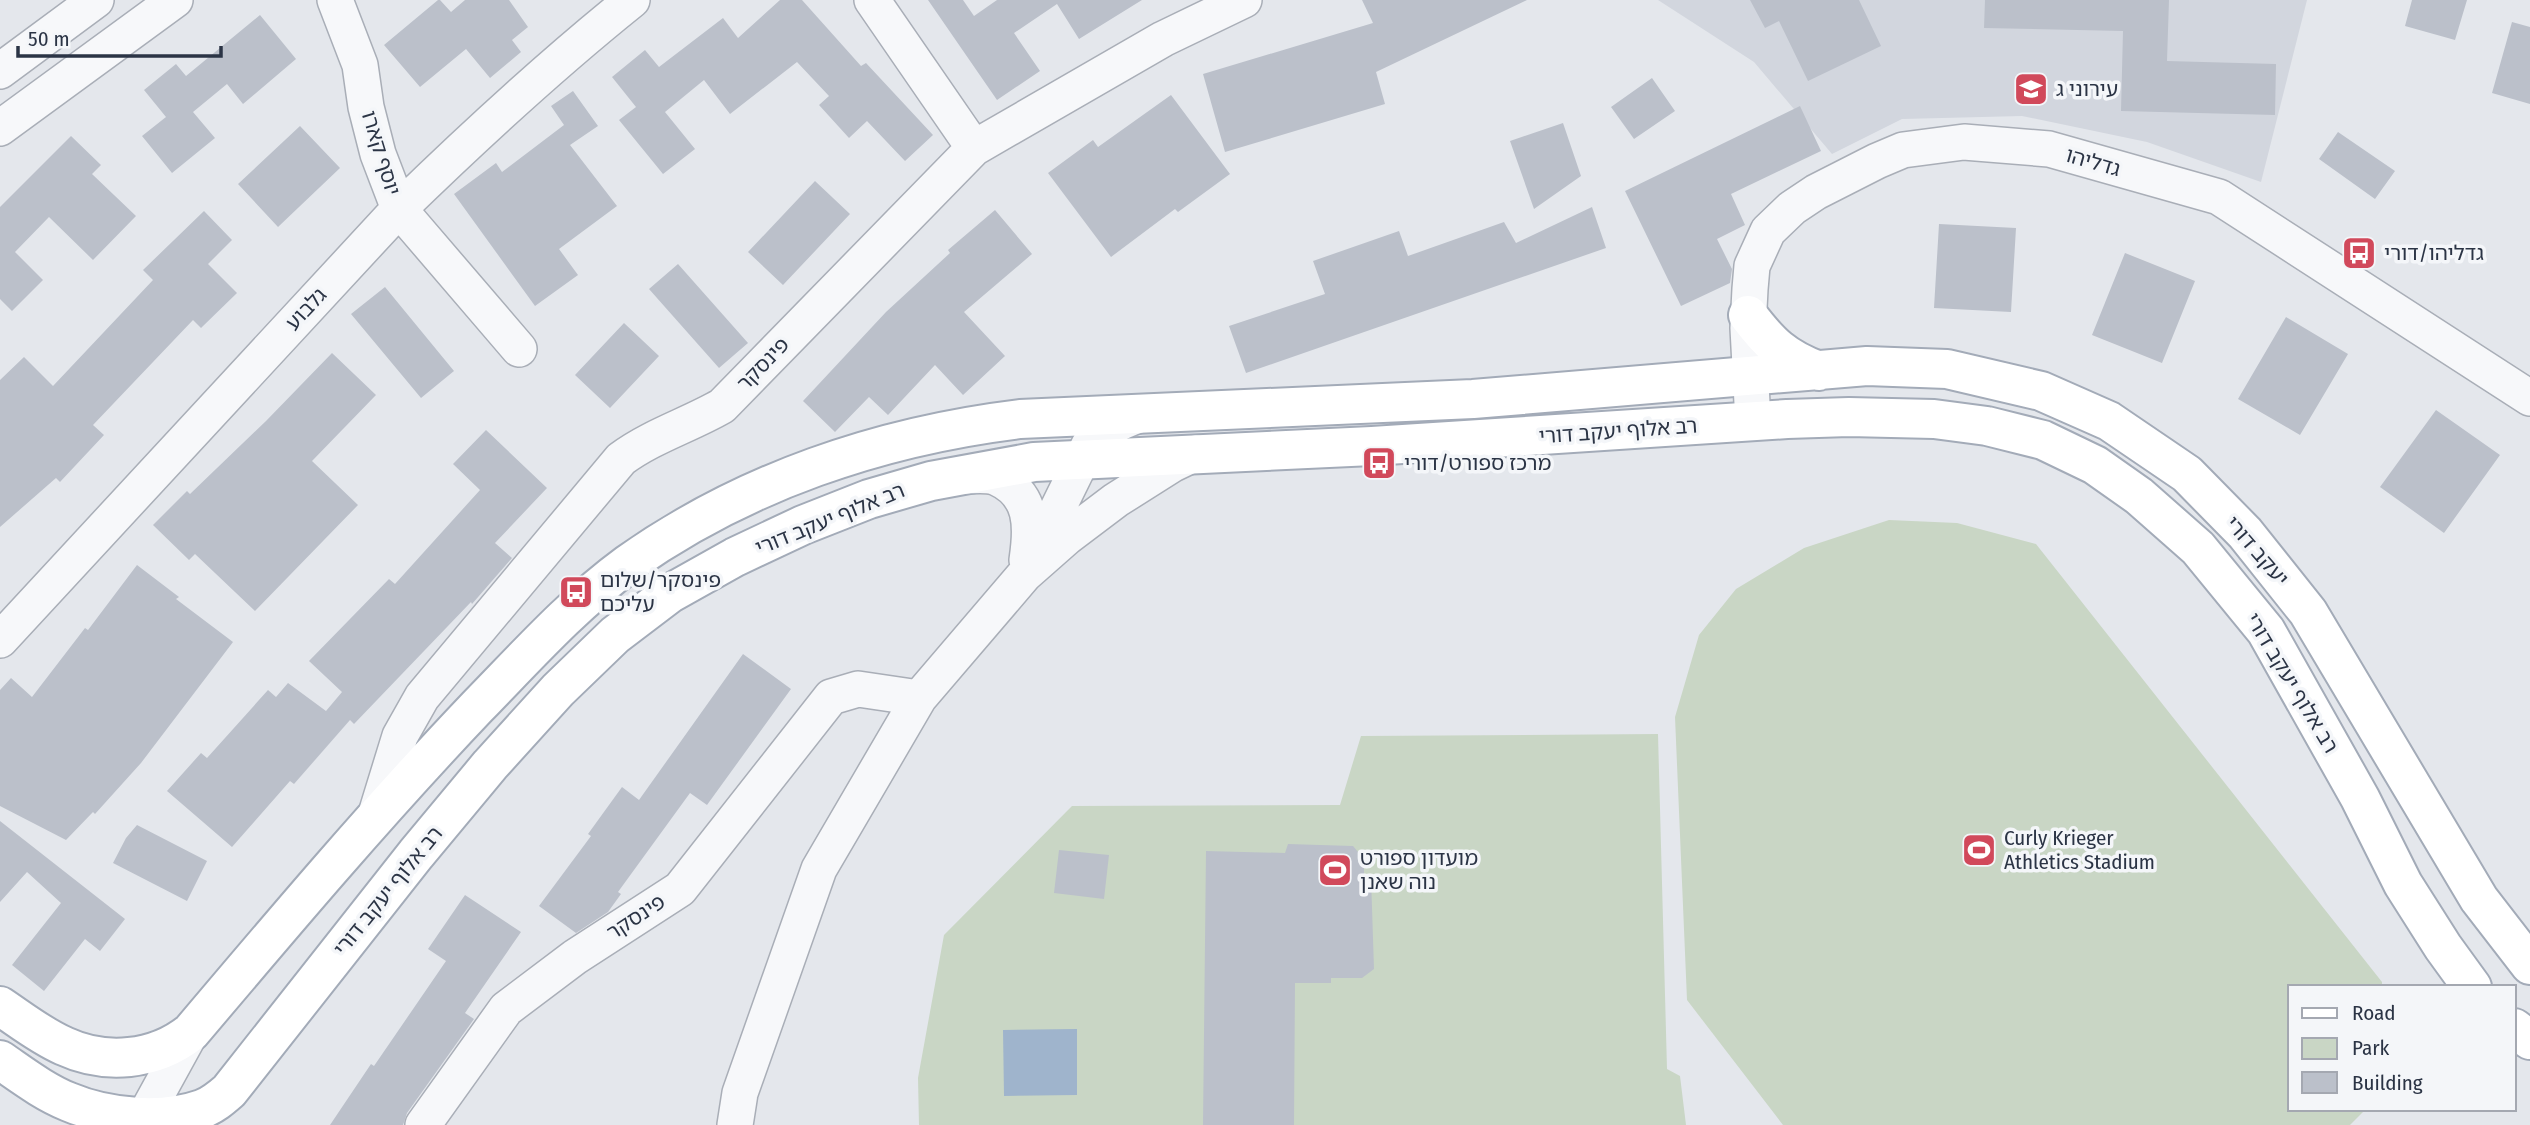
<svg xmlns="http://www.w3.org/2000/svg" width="2530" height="1125" viewBox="0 0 2530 1125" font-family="'Fira Sans Condensed','Noto Sans Hebrew',sans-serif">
	<rect width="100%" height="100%" fill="#e4e7ec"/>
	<path fill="#d2d6de" d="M1658 0H2307L2261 182 2147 142 2022 116 1902 119 1832 154 1754 62Z"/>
	<path fill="#c9d6c5" d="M1889 520 1957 523 2036 544 2382 982V987H2290V1109H2366L2350 1125H1783L1687 1000 1675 717 1699 635 1736 589 1804 548Z
		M1658 734 1667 1069 1680 1076 1686 1125H919L918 1078 944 935 1072 806 1340 805 1361 736Z"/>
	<path fill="#9fb4cc" d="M1077 1029V1095L1004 1096 1003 1030Z"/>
	<path fill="#bbc0ca" d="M438 0H440L451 12 465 0H509L528 27 512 40 521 52 490 78 466 49 420 87 384 45Z
		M780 0H802L861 66 866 63 933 135 905 161 867 121 849 138 819 105 829 96 797 62 730 114 704 80 665 112 695 149 663 174 619 120 636 107 612 77 645 50 659 67 723 18 738 38Z
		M928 0H963L974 16 997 0H1142L1079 39 1057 4 1014 33 1040 71 997 100Z
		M1362 0H1527L1376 72 1385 104 1225 152 1203 74 1373 23Z
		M1750 0H1859L1881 46 1808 81 1779 21 1765 28Z
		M1985 0H2169L2167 61 2276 64 2275 115 2121 111 2123 31 1984 28Z
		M2412 0H2467L2455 40 2405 26Z
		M260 15 296 59 243 104 227 84 193 112 215 138 172 173 142 136 166 117 144 90 176 64 186 76Z
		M2512 22 2530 27V104L2492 93Z
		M1652 78 1675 111 1634 139 1611 107Z
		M573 91 598 126 570 145 617 206 559 249 578 275 535 306 454 194 496 163 502 172 564 125 551 106Z
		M1171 95 1230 174 1178 212 1175 209 1111 257 1048 173 1093 140 1098 147Z
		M1800 106 1821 151 1731 194 1745 225 1717 239 1732 269 1730 283 1681 306 1625 191Z
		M1563 123 1581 176 1534 209 1510 141Z
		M300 126 340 168 278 227 238 184Z
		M2338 132 2395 171 2375 199 2319 159Z
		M71 136 101 165 92 174 136 216 93 260 49 217 15 252 43 280 12 311 0 299V207Z
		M815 181 850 214 783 285 748 252Z
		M1592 207 1606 248 1246 373 1229 326 1325 294 1313 261 1399 231 1408 256 1504 222 1516 243Z
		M995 210 1032 254 964 312 1005 356 963 395 935 365 888 415 869 397 835 432 803 401 886 312 950 253 948 250Z
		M204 211 232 240 208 264 237 293 201 328 193 320 93 425 104 435 60 482 56 478 0 527V380L24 357 53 386 153 280 143 270Z
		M1939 224 2016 228 2011 312 1934 308Z
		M2125 253 2195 281 2162 363 2092 335Z
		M678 264 748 343 719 368 649 289Z
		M385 287 454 371 421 398 351 314Z
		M2286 317 2348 354 2300 435 2238 399Z
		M624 323 659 356 610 408 575 375Z
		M332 353 376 395 312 461 358 505 255 611 195 554 189 560 153 525 187 491 190 494 266 421Z
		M2436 410 2500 455 2444 533 2380 487Z
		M486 430 547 488 495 543 512 558 472 604 471 602 354 724 350 720 294 784 290 781 232 847 167 791 201 753 207 758 268 690 276 697 288 683 326 711 342 692 309 661 389 579 395 584 480 490 453 464Z
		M137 565 179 597 176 599 233 642 141 763 95 814 93 812 66 840 0 806V690L11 678 32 697 85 628 88 630Z
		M743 654 791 689 707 805 690 793 618 892 621 894 608 912 576 933 539 906 591 836 588 834 622 787 639 800Z
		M0 821 125 919 100 951 85 939 44 991 12 965 61 903 27 872 0 902Z
		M137 825 207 861 187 901 113 863 126 838Z
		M1288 844 1353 846 1364 859V877H1371L1374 969 1362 978H1331V983H1295L1294 1125H1203L1206 851 1285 853Z
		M1059 850 1109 855 1104 899 1054 893Z
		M465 895 521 932 465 1013 474 1019 407 1113 403 1125H330L371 1064 374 1066 446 961 428 949Z"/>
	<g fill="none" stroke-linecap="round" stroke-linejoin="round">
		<g stroke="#a9aeb7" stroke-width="38">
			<path id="minor" d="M335 0 360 65 366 107 378 154 399 209 519 349
				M872 0 974 148
				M0 71 96 0
				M0 128 175 0
				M1753 422 1748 328 1750 289 1752 266 1768 231 1792 208 1816 192 1877 161 1903 150 1964 142 2049 149 2219 197 2530 398
				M963 476C973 476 988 474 997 478 1033 494 1032 527 1027 560
				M1035 555 1089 445C1104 430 1119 422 1139 415
				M0 640 399 209C474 136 551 65 632 0
				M376 814 400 736 422 697 621 459C652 436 689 425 722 406L974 148 1163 39 1244 0
				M140 1125 191 1032
				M423 1125 506 1009 575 957 680 889 831 697 858 689 919 698
				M735 1125 740 1093 819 869 919 698 1025 574 1067 537 1116 500 1173 464 1196 453"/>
		</g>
		<g stroke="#a3abb8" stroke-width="42">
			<path id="major" d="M1748 315C1770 344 1784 358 1819 371
				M0 1006C21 1020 41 1036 64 1046 105 1065 155 1061 191 1032 284 922 377 812 477 707 525 658 572 605 628 564 744 482 880 436 1020 419L1473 399 1867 366 1947 369 2041 391 2109 421 2187 474 2245 533 2308 612 2479 899 2530 965
				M2514 1028 2530 1040
				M0 1060C22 1075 44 1092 69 1102 107 1118 163 1123 202 1109 213 1105 221 1098 229 1091L416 854 490 765 558 690 615 635 669 594 735 557 803 525 869 499 931 481 1034 462 1372 446 1787 419 1849 417 1934 419 1987 426 2043 440 2095 465 2139 496 2198 548 2266 631 2360 798 2403 884 2443 947 2472 987"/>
		</g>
		<use href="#minor" stroke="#f7f8fa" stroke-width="35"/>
		<use href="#major" stroke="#fff" stroke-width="38"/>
	</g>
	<defs>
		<g id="school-square" transform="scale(1.75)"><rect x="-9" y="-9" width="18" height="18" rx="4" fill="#d1495b" stroke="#f4f6f9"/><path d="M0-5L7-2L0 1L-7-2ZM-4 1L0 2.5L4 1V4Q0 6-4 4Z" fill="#fff"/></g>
		<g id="bus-square" transform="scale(1.75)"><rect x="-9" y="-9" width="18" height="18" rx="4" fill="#d1495b" stroke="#f4f6f9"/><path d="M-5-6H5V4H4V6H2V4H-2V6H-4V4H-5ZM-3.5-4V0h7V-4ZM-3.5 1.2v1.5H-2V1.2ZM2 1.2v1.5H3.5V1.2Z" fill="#fff"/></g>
		<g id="stadium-square" transform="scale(1.75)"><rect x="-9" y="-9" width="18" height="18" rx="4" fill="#d1495b" stroke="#f4f6f9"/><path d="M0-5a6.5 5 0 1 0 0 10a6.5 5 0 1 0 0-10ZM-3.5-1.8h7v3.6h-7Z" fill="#fff"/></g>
	</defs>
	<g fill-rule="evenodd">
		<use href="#school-square" x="2031" y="89"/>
		<use href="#bus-square" x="2359" y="253"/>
		<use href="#bus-square" x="1379" y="463"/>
		<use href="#bus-square" x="576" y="592"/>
		<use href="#stadium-square" x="1979" y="850"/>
		<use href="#stadium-square" x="1335" y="870"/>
	</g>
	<g text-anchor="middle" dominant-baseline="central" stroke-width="7" stroke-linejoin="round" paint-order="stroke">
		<g font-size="21" fill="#2b3445" stroke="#f4f6f9" text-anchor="start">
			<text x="2056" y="89">עירוני ג</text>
			<text x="2384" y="253">גדליהו/דורי</text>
			<text x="1404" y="463">מרכז ספורט/דורי</text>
			<text x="600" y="580">פינסקר/שלום<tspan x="600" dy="24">עליכם</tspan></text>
			<text x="2004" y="838">Curly Krieger<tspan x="2004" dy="24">Athletics Stadium</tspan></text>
			<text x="1360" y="858">מועדון ספורט<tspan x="1360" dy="24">נוה שאנן</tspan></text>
		</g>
		<g font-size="21" fill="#2b3445" stroke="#f4f6f9">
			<text transform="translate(381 153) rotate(73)">יוסף קארו</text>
			<text transform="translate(2093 162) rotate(16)">גדליהו</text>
			<text transform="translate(306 309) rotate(-47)">גלבוע</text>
			<text transform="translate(763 364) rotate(-46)">פינסקר</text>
			<text transform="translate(1618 431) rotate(-4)">רב אלוף יעקב דורי</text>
			<text transform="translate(830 519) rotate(-22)">רב אלוף יעקב דורי</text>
			<text transform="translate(2257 551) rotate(49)">יעקב דורי</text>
			<text transform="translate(2292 683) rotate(59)">רב אלוף יעקב דורי</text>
			<text transform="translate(388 891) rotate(-51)">רב אלוף יעקב דורי</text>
			<text transform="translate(636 917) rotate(-33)">פינסקר</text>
		</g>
	</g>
	<rect x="2288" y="985" width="228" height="126" fill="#f4f6f9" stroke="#a4a8b1" stroke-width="2"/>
	<rect x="2302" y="1008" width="35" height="10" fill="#ffffff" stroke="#a4a8b1" stroke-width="2"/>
	<text x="2352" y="1020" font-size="21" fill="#2b3445">Road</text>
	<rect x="2302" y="1038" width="35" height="21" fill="#c9d6c5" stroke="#a4a8b1" stroke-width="2"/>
	<text x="2352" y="1055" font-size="21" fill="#2b3445">Park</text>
	<rect x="2302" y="1072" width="35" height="21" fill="#bbc0ca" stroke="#a4a8b1" stroke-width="2"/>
	<text x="2352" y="1090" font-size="21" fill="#2b3445">Building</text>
	<path d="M18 46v10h203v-10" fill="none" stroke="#2b3445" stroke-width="3.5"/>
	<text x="28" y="46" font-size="21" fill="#2b3445" stroke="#f4f6f9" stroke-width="5" paint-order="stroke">50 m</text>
</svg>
